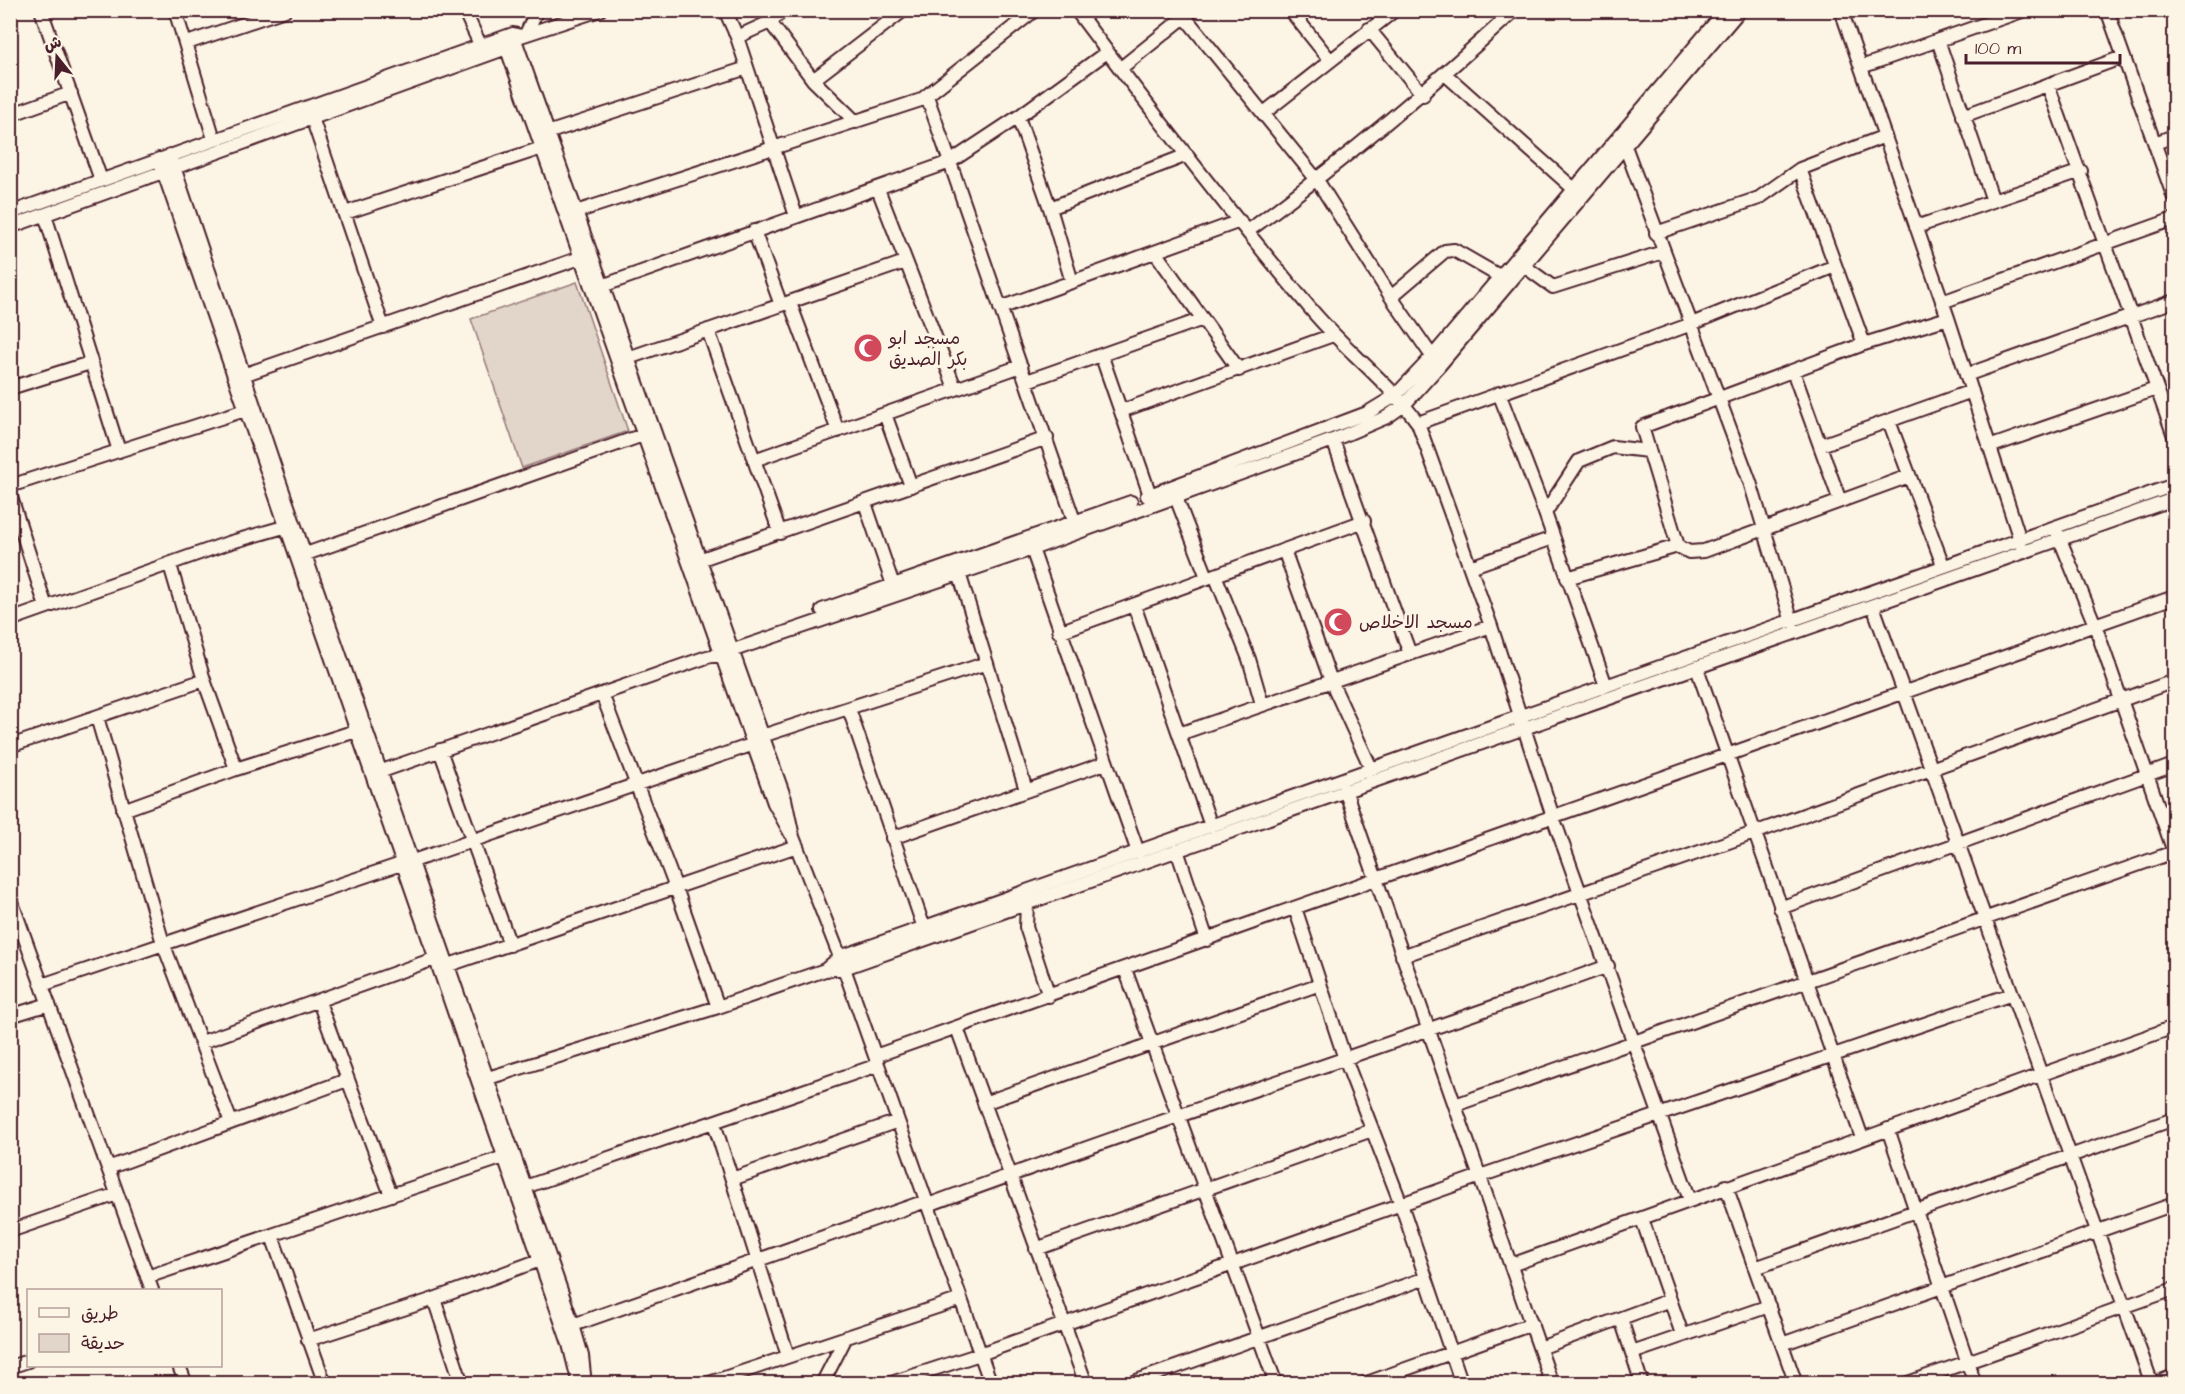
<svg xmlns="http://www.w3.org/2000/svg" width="2185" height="1394" viewBox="0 0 2185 1394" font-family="'Architects Daughter','Playpen Sans Arabic',sans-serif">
	<rect width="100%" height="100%" fill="#fcf5e5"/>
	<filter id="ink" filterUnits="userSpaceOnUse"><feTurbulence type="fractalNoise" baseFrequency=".0167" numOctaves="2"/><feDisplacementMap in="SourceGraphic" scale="12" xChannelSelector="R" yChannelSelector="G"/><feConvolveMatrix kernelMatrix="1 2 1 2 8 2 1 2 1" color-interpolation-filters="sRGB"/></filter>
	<g filter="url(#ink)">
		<path fill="#e2d5ca" stroke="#967a7a" stroke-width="1.5" d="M577 282 628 431 522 468 471 319Z"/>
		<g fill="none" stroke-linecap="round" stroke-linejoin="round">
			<g stroke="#4a1f2b" stroke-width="16">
				<path id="minor" d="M41 10 101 180
					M175 10 214 139
					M464 10 484 53
					M725 10 737 37 796 216
					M1076 10C1153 113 1232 216 1315 314 1348 352 1389 383 1418 423L1491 626 1553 817 1690 1200
					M1290 10 1330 60
					M1841 10 1948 318 2022 546
					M2107 10 2174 198
					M1185 17 1317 180 1391 297 1436 362
					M770 22 813 80 856 122
					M1369 29 1423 95
					M513 34 785 799 793 837 840 957 991 1384
					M526 34 537 10
					M737 37 770 22 784 10
					M503 38 774 803 791 834
					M1938 40 1993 201
					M187 43 285 10
					M1861 67 2025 10
					M1121 68 1193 10
					M1445 74 1574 189
					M813 80 904 10
					M2048 85 2174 436
					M927 96 1077 529
					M1264 113 1395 10
					M10 115 71 93
					M1963 116 2123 57
					M1018 117 1050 208 1072 282
					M312 118 383 327
					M547 133 747 68
					M2155 143 2174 136
					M1625 146 1750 482 1792 622
					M170 155 279 480 573 1325 582 1356 585 1384
					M159 159 569 1344 577 1376
					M1800 169 1864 344
					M878 189 955 388
					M1050 208 1187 155
					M576 212 921 100 1035 10
					M10 213 513 34 521 36 600 10
					M345 213 542 148
					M45 215 119 451
					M10 227 512 46
					M1916 227 2081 171
					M754 231 781 305
					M1248 231C1342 162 1429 89 1515 10
					M1656 233 1759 198 1800 169 1885 136
					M1155 252 1239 370
					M1524 266 1553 287 1663 252
					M602 286 950 162 1018 117 1107 52
					M1391 297 1445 251 1454 250 1501 277
					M1942 302 2174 219
					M790 303 838 431
					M1000 308 1240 221
					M708 330 780 533
					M1102 357 1150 495
					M628 358 905 262
					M1793 371 1840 501
					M243 375 580 258
					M1966 375 2174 301
					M1027 381 1203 319
					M10 388 90 363
					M1499 393 1545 513 1606 686
					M1121 411 1333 335
					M885 414 911 486
					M1889 421 1943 565
					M1418 423 1689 325 1835 266
					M1333 440 1410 654
					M1821 445 1972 391
					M1989 447 2156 389
					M754 460 1021 366
					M1909 476 1704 551 1689 552 1678 546 1642 427 1864 344 1948 318
					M10 486 245 410
					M10 494 46 607
					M1175 495 1207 577
					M1147 496 1367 413 1395 396 1432 357 1726 10
					M865 503 893 585
					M1545 513 1579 461 1613 447 1648 451
					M2057 532 2095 625 2174 852
					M1032 549 1138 852
					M1284 550 1331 681 1371 768
					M306 554 643 435
					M699 560 1047 438
					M170 565 204 680 236 769
					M1470 567 1553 538
					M959 573 1026 790
					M1215 575 1249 659 1262 704
					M1567 578 1678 546
					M1134 605 1211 826
					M1873 606 2152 1384
					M822 610 1131 502
					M10 620 228 543 291 525
					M1059 632 1364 521
					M1697 668 1862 1138
					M602 694 676 888 718 1007
					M849 709 924 928
					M97 717 163 943 231 1122
					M1179 734 1491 626
					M762 736 987 663
					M10 746 204 680
					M440 750 510 945
					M382 771 707 657 722 654 1032 549 1333 440 1387 417 1404 405 1439 366 1740 10
					M1345 790 1552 1384
					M123 810 236 769 356 731
					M892 838 1105 763
					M1177 850 1207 940
					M413 861 754 744
					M10 897 152 1290
					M1027 904 1026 927 1049 996
					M1295 908 1345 1059 1401 1204 1462 1384
					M1780 908 2174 765
					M1402 956 1754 833 2174 681
					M449 965 797 846
					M826 969 840 957 2174 485
					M1125 969 1276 1384
					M42 985 401 864
					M319 1002 391 1195
					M10 1016 49 1004
					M957 1028 1086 1384
					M202 1042 434 959
					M875 1056 2174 597
					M488 1078 718 1007 825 970 844 968 2174 499
					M984 1103 1320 984
					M1455 1105 2174 852
					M714 1123 788 1356
					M1888 1129 1975 1384
					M108 1168 347 1080
					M732 1179 898 1121
					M1726 1186 1796 1384
					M525 1187 878 1065
					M928 1205C1153 1122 1382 1048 1608 966
					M1642 1219 1682 1334
					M10 1231 117 1194
					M272 1236 325 1384
					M1036 1249 1372 1130
					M1511 1265 2174 1027
					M1755 1268 2174 1119
					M147 1277 504 1157
					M434 1299 462 1384
					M1621 1319 1642 1384
					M573 1325 926 1201
					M308 1340 434 1299 540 1260
					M1782 1344 2174 1204
					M1540 1348 1670 1300
					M1632 1353 1769 1306
					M179 1366 186 1384
					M10 1367 28 1361
					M706 1384 961 1299
					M822 1384 846 1337
					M888 1384 980 1354 1480 1176 2012 994
					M1128 1384 1426 1278
					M1364 1384 1532 1324
					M1905 1384 2174 1289
					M2154 1384 2174 1376"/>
			</g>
			<use href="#minor" stroke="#fcf5e5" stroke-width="12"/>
		</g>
	</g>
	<defs>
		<g id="mosque-disc" transform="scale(1.5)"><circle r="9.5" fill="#d1495b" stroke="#fcf5e5"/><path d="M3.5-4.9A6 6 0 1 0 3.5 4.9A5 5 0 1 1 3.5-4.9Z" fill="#fff"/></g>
	</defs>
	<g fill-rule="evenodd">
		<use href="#mosque-disc" x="868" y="348"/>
		<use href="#mosque-disc" x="1338" y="622"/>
	</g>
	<g text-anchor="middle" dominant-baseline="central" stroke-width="6" stroke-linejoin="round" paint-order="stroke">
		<g font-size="18" fill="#4a1f2b" stroke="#fcf5e5" text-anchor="start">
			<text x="889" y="338">مسجد ابو<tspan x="889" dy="21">بكر الصديق</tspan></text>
			<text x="1359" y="622">مسجد الاخلاص</text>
		</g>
	</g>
	<rect width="2185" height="1394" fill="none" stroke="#fcf5e5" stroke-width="36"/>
	<rect x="18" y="18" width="2149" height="1358" fill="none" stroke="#4a1f2b" stroke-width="2" filter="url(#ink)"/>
	<rect x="27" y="1289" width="195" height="78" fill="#fcf5e5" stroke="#b59f9b" stroke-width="1.5"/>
	<rect x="39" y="1308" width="30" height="9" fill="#fcf5e5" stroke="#b59f9b" stroke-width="1.5"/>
	<text x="81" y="1319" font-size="18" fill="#4a1f2b">طريق</text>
	<rect x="39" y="1334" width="30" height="18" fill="#e2d5ca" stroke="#b59f9b" stroke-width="1.5"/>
	<text x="81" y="1349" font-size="18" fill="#4a1f2b">حديقة</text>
	<g transform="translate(57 57) rotate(342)" stroke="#fcf5e5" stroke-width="4.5" paint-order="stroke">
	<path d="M0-4.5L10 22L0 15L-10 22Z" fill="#4a1f2b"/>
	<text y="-9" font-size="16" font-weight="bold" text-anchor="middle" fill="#4a1f2b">ش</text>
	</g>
	<path d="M1966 54v9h154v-9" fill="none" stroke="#4a1f2b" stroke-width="3"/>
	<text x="1975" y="54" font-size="18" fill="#4a1f2b" stroke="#fcf5e5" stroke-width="4.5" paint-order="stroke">100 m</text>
</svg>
